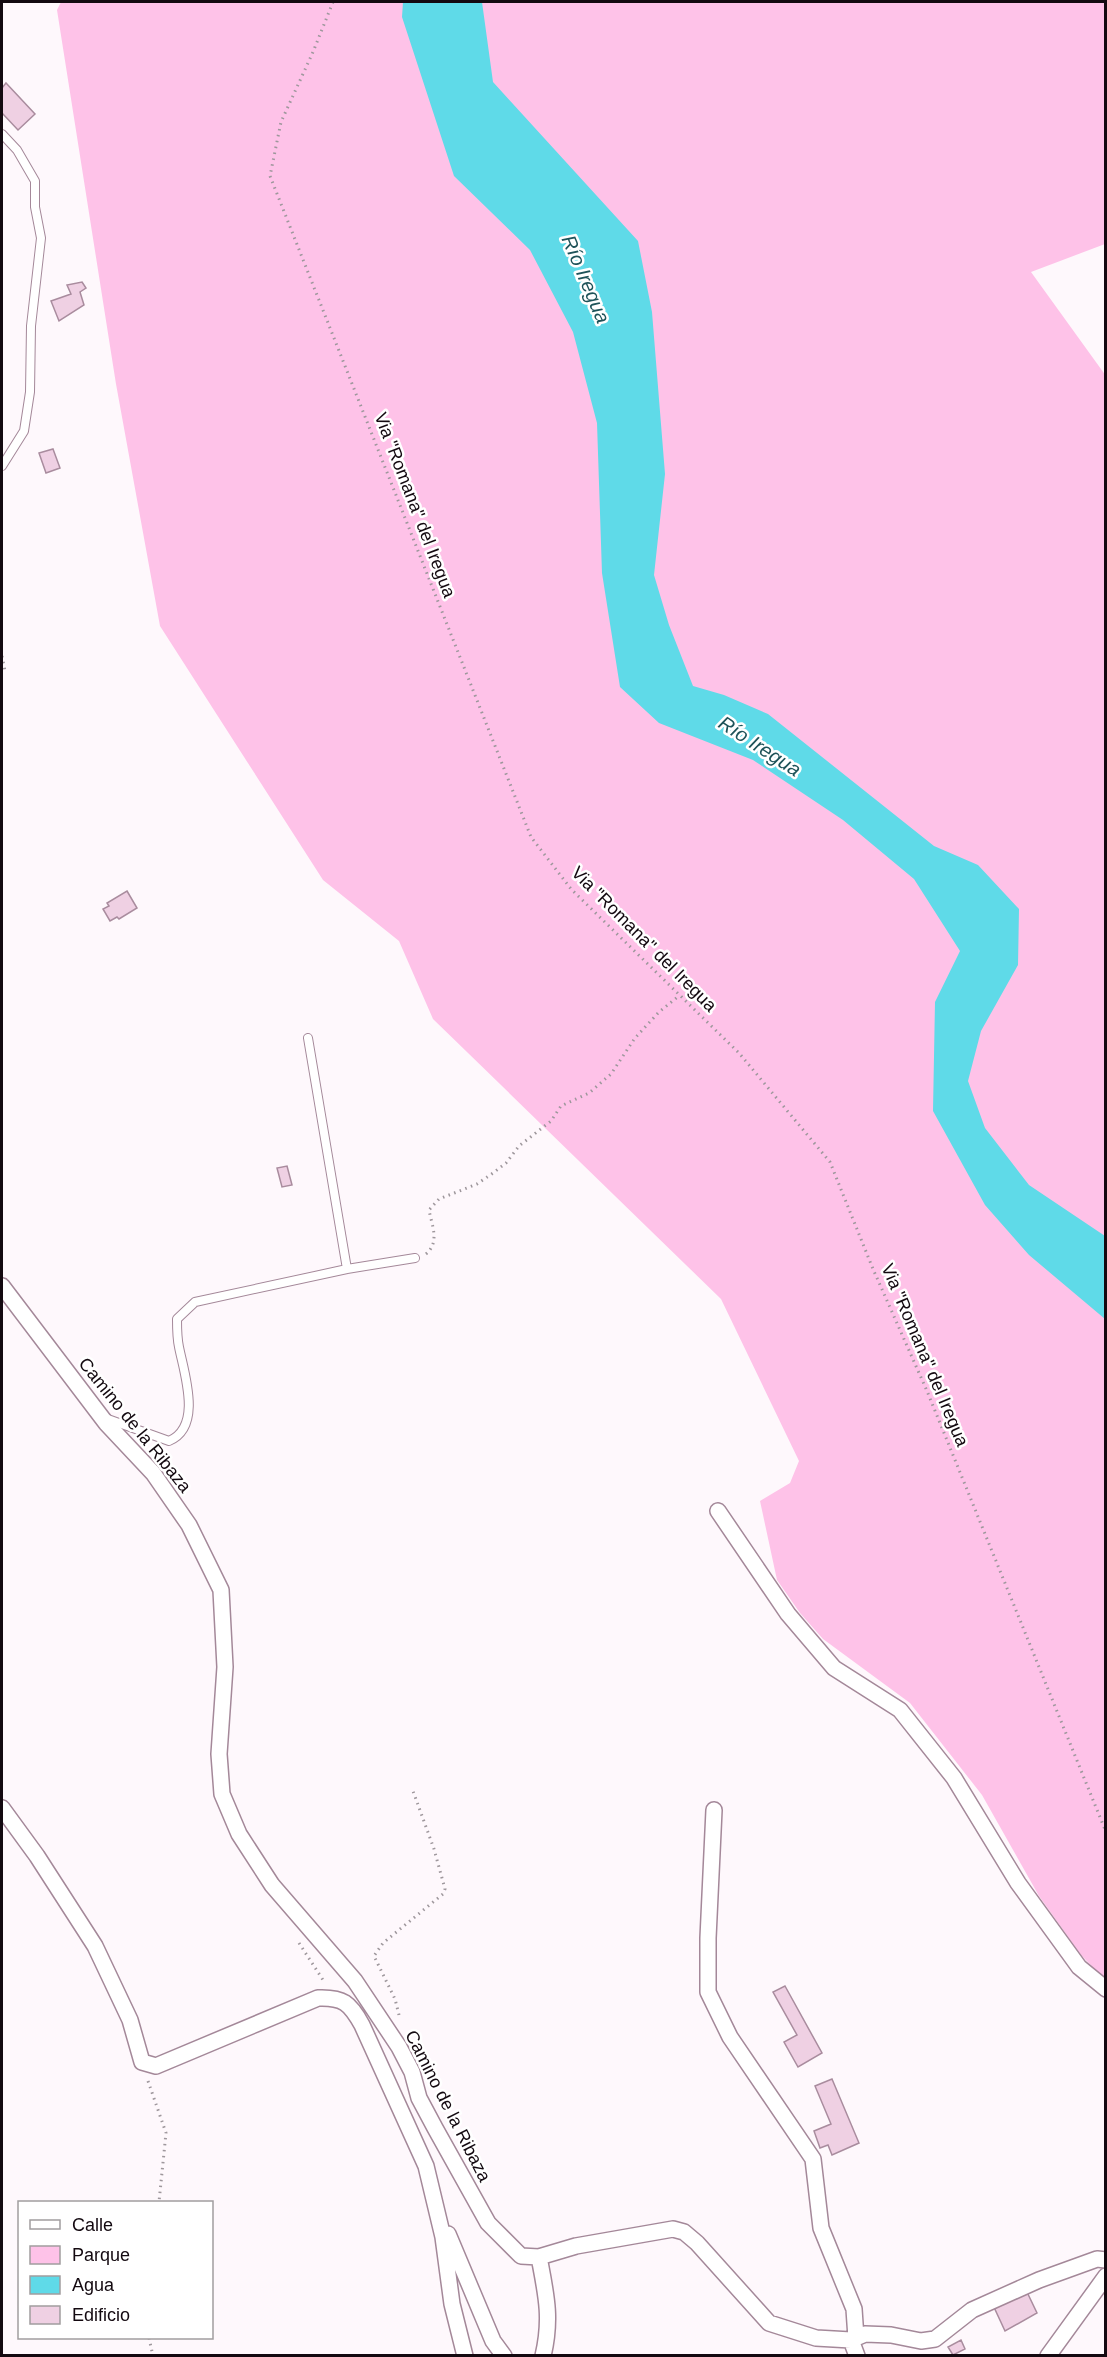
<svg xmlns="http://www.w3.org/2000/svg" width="1107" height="2357" viewBox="0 0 1107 2357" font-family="Arial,sans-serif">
	<rect width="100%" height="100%" fill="#fef8fc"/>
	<path fill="#fec2e8" d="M61 2H1105V244L1031 272 1106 376 1105 1980 1081 1955 1039 1896 982 1795 910 1703 823 1639 800 1613 777 1580 760 1501 790 1483 799 1461 721 1299 433 1019 399 941 323 880 160 626 116 384 57 10Z"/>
	<path fill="#5fdae8" d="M403 2H482L493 82 638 241 652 312 665 474 654 575 669 625 693 686 724 695 768 714 934 846 978 865 1019 909 1018 965 981 1031 968 1081 985 1128 1029 1185 1105 1236V1319L1029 1255 985 1205 933 1111 935 1002 960 951 914 879 843 820 753 760 659 723 620 687 602 573 597 423 573 332 530 250 454 176 402 17Z"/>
	<path fill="#efd0e3" stroke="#a98c9e" stroke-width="1.5" d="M6 83 35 114 18 130 2 113V88Z
		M82 282 86 288 80 292 84 305 59 321 51 301 71 294 67 285Z
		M53 449 60 468 46 473 39 453Z
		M127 891 137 908 119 919 117 917 110 921 103 909 109 906 107 903Z
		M287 1166 292 1185 282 1187 277 1168Z
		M785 1986 822 2053 798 2067 784 2042 797 2035 773 1992Z
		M832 2079 859 2143 832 2155 828 2145 820 2148 814 2131 831 2124 815 2086Z
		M1026 2290 1037 2313 1005 2331 993 2305Z
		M961 2340 965 2349 953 2355 948 2347Z"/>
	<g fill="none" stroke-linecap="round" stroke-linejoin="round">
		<g stroke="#a48899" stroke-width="10">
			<path id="lane" d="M2 134 17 150 35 181V207L41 238 31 326 30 392 24 431 2 466
				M347 1269 415 1258
				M105 1418 169 1441C203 1427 184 1373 179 1347 177 1338 177 1328 177 1319L195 1302 347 1269 308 1038"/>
		</g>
		<g stroke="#a48899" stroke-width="18">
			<path id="street" d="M2 1286 106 1423 153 1473 189 1525 221 1590 225 1667 219 1754 222 1794 239 1834 272 1885 355 1981 399 2047 412 2072 419 2098 435 2128 488 2223 521 2256 539 2257 576 2246 673 2229 684 2232 697 2243 769 2323 816 2338 851 2340 865 2334 891 2335 921 2341 935 2339 972 2310 1039 2280 1097 2259 1106 2260
				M718 1511 788 1614 834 1668 900 1710 954 1778 1018 1883 1079 1967 1106 1989
				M2 1808 37 1856 95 1946 130 2020 142 2062 156 2066 318 1998C343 1997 350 2003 362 2025L426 2166 443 2237 452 2304 465 2356
				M714 1810 708 1938V1992L730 2037 813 2159 821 2228 854 2309 856 2338
				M448 2234 493 2341 504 2356
				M539 2257C546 2294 552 2318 543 2356
				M851 2340 857 2356
				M1048 2356 1106 2276"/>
		</g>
		<path stroke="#9e979c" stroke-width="3" stroke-dasharray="1.5 4.5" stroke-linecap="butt" d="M333 2 313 52 281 122 270 176 531 837 571 889 739 1053 830 1162 873 1269 927 1391 1106 1832
			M2 656 5 671
			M426 1254C440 1242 432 1226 429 1210L439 1199 477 1184 493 1173 506 1163 519 1146 551 1121 561 1106 589 1093 611 1074 635 1038 659 1012 680 995
			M299 1943 325 1983
			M399 2015 395 1999 374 1956 383 1943 443 1894 445 1889 434 1849 413 1791
			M148 2081 166 2133 159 2202
			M149 2338 153 2356"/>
		<use href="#lane" stroke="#fff" stroke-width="8"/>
		<use href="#street" stroke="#fff" stroke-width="15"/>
	</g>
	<g text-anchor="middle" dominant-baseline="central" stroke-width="5" stroke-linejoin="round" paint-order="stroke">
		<g font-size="18" fill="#130910" stroke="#fff">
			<text transform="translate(415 505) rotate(69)">Via "Romana" del Iregua</text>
			<text transform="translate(644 939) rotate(45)">Via "Romana" del Iregua</text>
			<text transform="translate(925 1355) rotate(67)">Via "Romana" del Iregua</text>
			<text transform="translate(135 1425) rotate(51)">Camino de la Ribaza</text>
			<text transform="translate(448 2106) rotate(63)">Camino de la Ribaza</text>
		</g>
		<g font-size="20" font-style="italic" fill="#1e5359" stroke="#fff">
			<text transform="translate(586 279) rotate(67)">Río Iregua</text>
			<text transform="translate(760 746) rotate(33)">Río Iregua</text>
		</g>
	</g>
	<rect width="1107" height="2357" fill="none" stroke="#130910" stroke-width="6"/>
	<rect x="18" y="2201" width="195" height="138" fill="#ffffff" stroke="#a19d9f" stroke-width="1.5"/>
	<rect x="30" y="2220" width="30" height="9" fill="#ffffff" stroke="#a19d9f" stroke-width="1.5"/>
	<text x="72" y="2231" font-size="18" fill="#130910">Calle</text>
	<rect x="30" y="2246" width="30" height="18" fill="#fec2e8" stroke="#a19d9f" stroke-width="1.5"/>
	<text x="72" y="2261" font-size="18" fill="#130910">Parque</text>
	<rect x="30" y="2276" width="30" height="18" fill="#5fdae8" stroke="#a19d9f" stroke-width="1.5"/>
	<text x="72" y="2291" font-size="18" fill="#130910">Agua</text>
	<rect x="30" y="2306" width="30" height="18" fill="#efd0e3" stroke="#a19d9f" stroke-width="1.5"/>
	<text x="72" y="2321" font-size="18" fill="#130910">Edificio</text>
</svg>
